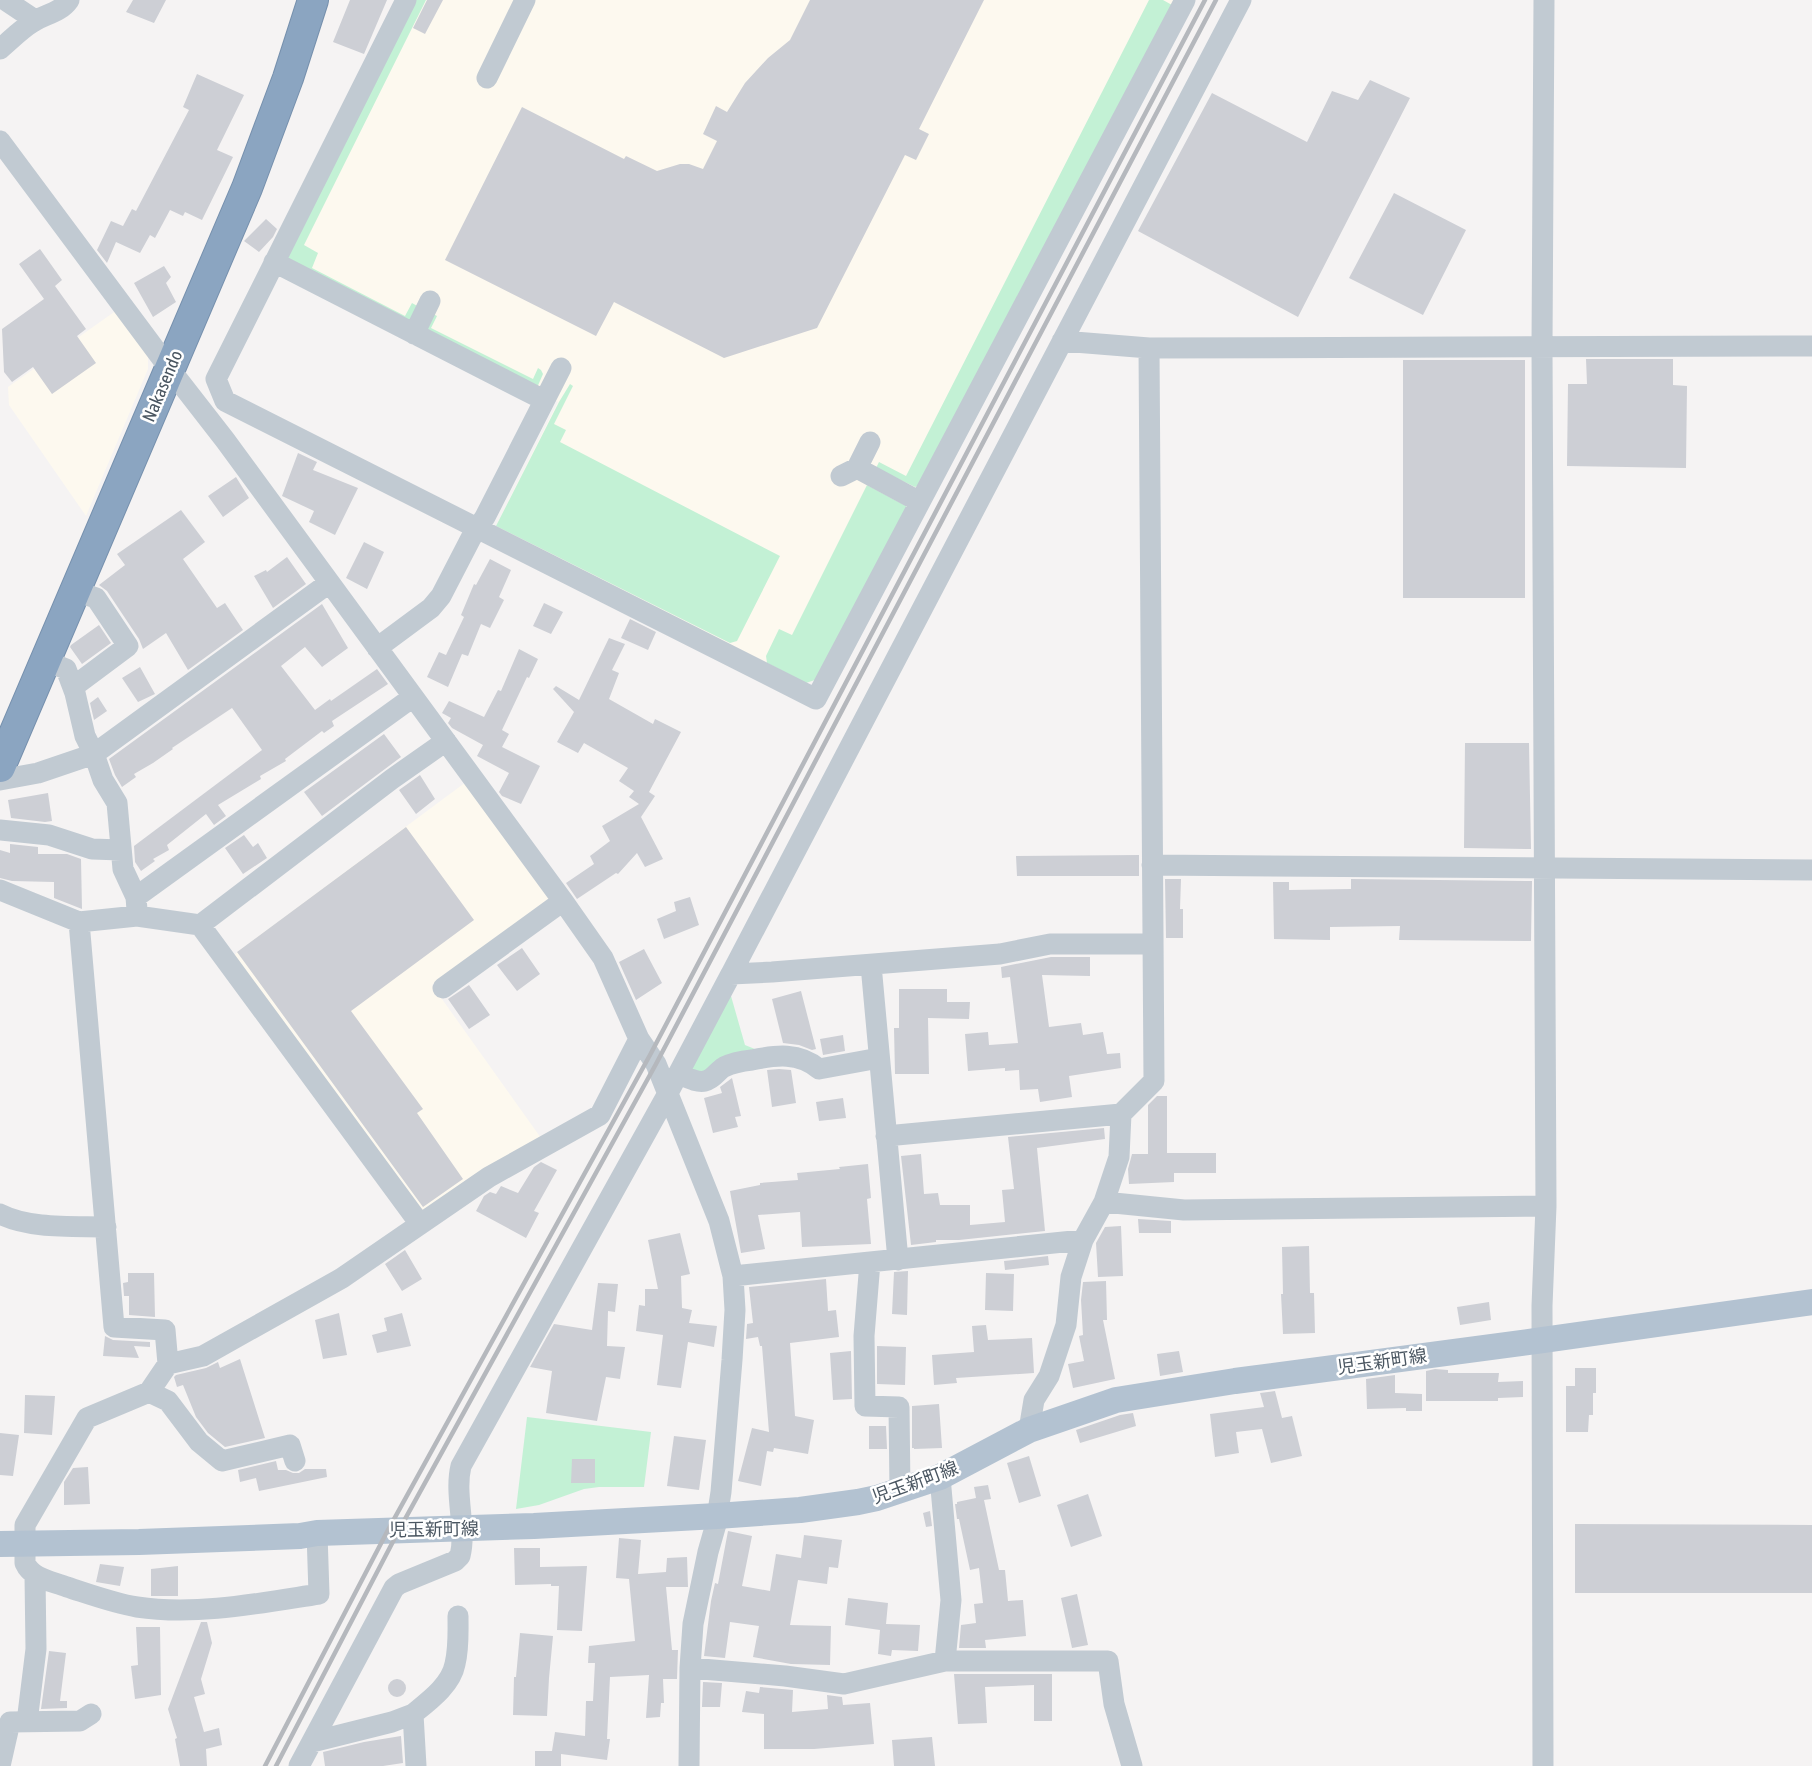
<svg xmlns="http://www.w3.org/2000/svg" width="1812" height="1766" viewBox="0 0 1812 1766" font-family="'Asap Condensed','Noto Sans JP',sans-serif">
	<rect width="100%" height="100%" fill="#f5f3f3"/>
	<path fill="#fdf9ef" d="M415 0H1174L818 679 806 683 496 526 558 402 284 261Z
		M117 310 148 351V369L86 516 9 405 8 387Z
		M466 782 552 899 432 985 541 1138 429 1213 417 1212 231 960 237 952Z"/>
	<path fill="#c3f1d5" d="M415 0H426L304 245 318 253 312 268 405 316 412 303 419 307 409 325 284 261Z
		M1149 0H1163L1172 5 920 485 915 487 876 468 879 462 906 476Z
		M433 314 437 316 431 328 533 379 538 368 541 370 543 374 536 390 423 333Z
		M570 384 573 386 554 424 566 430 560 442 780 556 737 641 730 643 496 526 559 402Z
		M867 485 906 506 907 510 818 679 806 683 767 663 766 656 779 629 792 635Z
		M727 982 745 1045 772 1056 715 1075 678 1074Z
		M527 1417 651 1432 644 1487H599L584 1489 539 1505 516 1509Z"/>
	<path fill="#cdcfd5" d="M133 0H166L154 23 126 12Z
		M350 0H387L364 54 333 42Z
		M427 0H443L425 34 413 28Z
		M810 0H984L919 129 929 134 916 160 905 155 817 328 724 358 614 302 596 336 445 260 522 107 624 159 626 156 657 171 680 164H689L703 169 717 141 703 134 716 106 727 112 745 83 768 58 790 40Z
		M197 74 244 95 217 150 233 157 202 220 185 212 183 216 170 210 155 238 150 235 140 253 116 242 107 263 97 250 111 221 123 226 132 209 136 211 189 110 183 107Z
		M1370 80 1410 98 1298 317 1138 231 1212 93 1307 142 1332 91 1358 100Z
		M1394 193 1466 230 1423 315 1349 278Z
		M266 219 277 229 273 237 259 252 244 241Z
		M40 249 62 280 55 286 86 329 77 336 96 363 52 394 33 367 12 382 4 372 2 329 44 299 19 264Z
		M164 266 171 277 166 283 176 302 153 317 134 283Z
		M1586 359H1673V385L1687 386 1686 468 1567 466 1568 384H1587Z
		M1403 360H1525V598H1403Z
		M298 453 317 462 313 470 358 488 335 535 309 522 314 511 282 496Z
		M236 477 249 498 223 517 208 496Z
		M181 510 205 542 183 559 217 608 225 603 243 630 188 670 166 633 143 649 139 639 107 591 99 585 125 565 117 554Z
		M364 542 384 552 367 589 346 578Z
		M287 557 306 584 273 608 254 576 266 570 267 572Z
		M490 559 511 570 499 597 504 600 490 628 481 624 468 656 462 654 448 687 427 677 439 652 446 655 464 617 461 615 474 584 476 585Z
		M544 603 563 612 551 634 533 626Z
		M322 604 348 648 322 667 305 647 281 666 315 710 330 699 331 701 377 669 388 684 332 721 334 726 324 733 322 731 285 759 286 761 260 776 261 779 218 805 226 816 214 825 206 814 167 845 169 850 153 859 155 861 141 871 135 862 134 846 262 750 232 708 172 748 173 749 153 763 134 774 136 777 122 787 115 775 109 759Z
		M630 619 656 632 648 650 621 638Z
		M99 625 111 643 82 664 70 647 71 645Z
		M609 638 625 644 612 670 619 673 609 699 653 724 655 719 681 732 649 792 655 796 641 817 663 859 645 867 637 853 618 874 616 873 577 899 566 883 594 864 590 856 610 841 602 826 639 804 629 797 634 791 619 781 628 768 584 743 578 753 557 742 574 712 553 689 556 686 579 700Z
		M519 649 538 659 529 678 527 677 502 730 509 734 502 747 540 766 521 804 502 796 499 792 509 773 477 756 483 745 452 728 448 723 451 718 442 713 449 701 484 717 498 690 501 691Z
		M140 667 155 694 138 702 122 678Z
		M98 697 107 711 94 720 90 703Z
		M384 734 401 757 322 816 304 792Z
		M1465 743H1529L1531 849 1464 848Z
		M420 775 435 799 416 814 399 790Z
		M48 793 52 821 45 822 11 818 8 800Z
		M406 827 474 920 351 1011 423 1109 417 1113 463 1179 423 1207 237 952Z
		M244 835 253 847 258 843 267 858 243 874 225 848Z
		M10 844 38 847V854H67L81 859 82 909 54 898V882L12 881 0 878V850L10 853Z
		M1139 855V876H1017L1016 856Z
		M1165 879H1181L1180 909H1183V938H1166Z
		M1351 879 1532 881 1531 941 1399 940 1400 926 1330 927V940L1274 939 1273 882H1289V890L1351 889Z
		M690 897 699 925 664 939 657 919 676 911 674 902Z
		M522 948 540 974 517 991 497 965Z
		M644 949 662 983 636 1000 619 962Z
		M1051 957H1090V976L1042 975 1049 1027 1081 1023 1083 1035 1103 1032 1107 1054 1120 1053 1121 1068 1069 1076 1072 1097 1040 1102 1038 1089 1020 1090 1019 1070 1005 1071V1068L968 1071 965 1034 988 1032 989 1045 1018 1043 1010 977 1002 978 1001 967Z
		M469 985 490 1015 469 1029 448 999Z
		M899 989H947V1002H970L969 1019 928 1018 929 1074H895L894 1028H899Z
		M801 991 816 1049 812 1050 799 1045 783 1043 772 999Z
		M843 1035 845 1051 823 1055 820 1039Z
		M779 1069 791 1070 796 1103 772 1107 767 1070Z
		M732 1078 741 1116 735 1117 738 1127 713 1133 704 1098 722 1093 720 1087Z
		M1157 1096H1167V1153H1216V1173H1174V1182L1129 1184 1128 1169 1132 1154H1148V1105Z
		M843 1098 846 1118 819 1121 816 1102Z
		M1104 1128 1105 1139 1037 1148 1045 1231 959 1240H936V1242L911 1245 901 1156 921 1154 924 1194 938 1193 940 1205H970V1225L1005 1222 1002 1190 1014 1189 1008 1137Z
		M541 1162 557 1170 534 1211 539 1213 526 1238 476 1211 484 1196 490 1192 496 1194 501 1186 518 1193 534 1167Z
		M868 1164 871 1198 867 1199 871 1244 802 1247 800 1212 758 1215 765 1249 741 1253 730 1191 760 1185V1183L798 1180 797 1173 840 1169 839 1167Z
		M1138 1219 1171 1221V1233H1139Z
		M1121 1226 1123 1276 1098 1277 1096 1243 1105 1227Z
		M680 1233 690 1274 681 1276 682 1308 692 1310 689 1323 717 1326 714 1347 688 1342 681 1388 657 1385 663 1335 636 1331 639 1305 645 1306V1289H658L648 1240Z
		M1309 1246 1310 1293H1314L1315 1333 1283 1334 1281 1294H1283L1282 1247Z
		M405 1250 422 1279 402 1291 385 1264Z
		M1048 1256 1049 1265 1005 1270 1004 1261Z
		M908 1271 907 1315 892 1314 894 1272Z
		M128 1273H154L155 1317 129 1315V1296H124L123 1283 128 1282Z
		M986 1273 1014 1274 1013 1311 985 1310Z
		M826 1279 828 1311 836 1310 839 1337 790 1343 795 1416 814 1420 808 1454 774 1448 773 1452 767 1451 761 1486 738 1481 752 1428 769 1432 762 1346H760L758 1337 746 1339 747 1324 753 1323 749 1287Z
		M1106 1281 1107 1320H1103L1115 1379 1073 1388 1068 1364 1084 1361 1079 1336 1083 1335 1081 1300 1083 1282Z
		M598 1283 618 1284 615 1312 608 1311 607 1346 625 1347 620 1379 606 1377 597 1421 546 1413 552 1371 530 1367 554 1324 592 1330Z
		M1489 1302 1491 1320 1460 1325 1457 1307Z
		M339 1313 347 1355 323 1359 315 1320Z
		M402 1313 411 1346 377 1353 372 1335 387 1331 384 1318Z
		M986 1325 988 1340 1032 1338 1034 1373 956 1378 957 1383 934 1385 932 1355 974 1352 972 1326Z
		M105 1336 113 1340 150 1342V1347L134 1346 139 1358 103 1356Z
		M877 1346 906 1347 905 1385 877 1384Z
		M851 1351 852 1399 833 1400 830 1353Z
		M1179 1351 1183 1372 1160 1376 1157 1354Z
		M240 1359 265 1438 225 1447 208 1433 196 1417 183 1385 177 1387 174 1377 176 1375 206 1368 218 1362 220 1368Z
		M1575 1368H1596V1393H1593V1415H1589L1588 1432H1566V1386H1575Z
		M1435 1369 1448 1370V1373H1499L1498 1382 1523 1381V1397L1498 1398V1401H1426V1371Z
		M1395 1375V1393L1422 1394V1411H1406V1408L1367 1409 1366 1379Z
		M1275 1391 1282 1418 1292 1416 1302 1456 1271 1463 1262 1429 1236 1432 1239 1453 1215 1457 1210 1414 1264 1407 1260 1393Z
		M25 1395 55 1396 52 1435 24 1433Z
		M939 1404 942 1448 914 1449V1448H912V1406Z
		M1133 1413 1136 1426 1080 1443 1076 1430 1120 1415Z
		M869 1426H886L887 1449H869Z
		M0 1433 19 1435 13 1476 0 1475Z
		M674 1436 706 1440 699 1490 667 1486Z
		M1029 1456 1041 1496 1019 1503 1007 1463Z
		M572 1459H595V1483H571Z
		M276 1461 278 1470H286L293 1473H299L305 1469H326L327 1477 259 1491 256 1478 240 1482 238 1470Z
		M88 1467 90 1504 64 1505V1482L73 1468Z
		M988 1485 991 1499 984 1500 999 1570H1005L1008 1601 1023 1600 1026 1636 985 1640 986 1648H959L961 1625 976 1623 974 1604 983 1603 979 1568 970 1570 959 1519H957L955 1504H957V1502L976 1498 974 1487Z
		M1088 1494 1102 1536 1071 1547 1057 1505Z
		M930 1511 932 1526 926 1527 923 1513Z
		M1575 1524 1812 1525V1593H1575Z
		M728 1531 752 1536 742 1586 770 1591 776 1554 801 1558 804 1535 842 1540 838 1568 829 1567 827 1584 798 1580 790 1625 831 1626 830 1665 791 1664 753 1657 759 1626 730 1622 725 1658 704 1656 711 1601 715 1583 718 1584Z
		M619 1538 641 1540 638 1574 666 1572 667 1558 687 1557 688 1587H666L672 1650H678L677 1679H663L664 1703H661L660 1717 646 1718 649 1675 610 1677 607 1739H610L607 1760 561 1754V1766H535V1751H552L555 1732 585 1736 586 1701H593L595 1663H588L589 1646 635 1641 629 1579 616 1578Z
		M514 1548H540V1567L587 1566 582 1631 557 1630 559 1586H551V1584L515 1585Z
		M100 1564 124 1567 120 1586 96 1582Z
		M178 1566V1596H151V1569Z
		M1077 1594 1088 1645 1072 1648 1061 1598Z
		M848 1598 888 1603 886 1624 920 1625 918 1651 892 1650 891 1656 878 1654 880 1630 845 1625Z
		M201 1622H207L212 1643 201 1679 205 1694 194 1697 204 1732 219 1728 222 1745 206 1749 207 1766H180L175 1739 177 1738 168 1709Z
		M136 1627H160L161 1695 135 1699 131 1666 138 1665Z
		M520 1633 553 1636 549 1678 547 1716 513 1715 514 1677H516Z
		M49 1651 66 1653 60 1701H67V1708L41 1709Z
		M954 1674H1052V1721H1034V1685L985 1687 987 1723 958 1724Z
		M388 1688a9 9 0 1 1 18 0a9 9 0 1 1-18 0Z
		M703 1682 722 1683 720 1707H702Z
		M760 1687 793 1690 792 1712 828 1709 827 1695 842 1697 843 1705 870 1703 874 1744 814 1749H764V1714L742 1712 746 1691 759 1693Z
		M401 1736 403 1763 383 1766H325L323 1752 364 1742Z
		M932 1737 935 1766H894L892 1740Z"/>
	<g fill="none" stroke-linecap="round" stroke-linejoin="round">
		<g stroke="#7690ad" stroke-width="32">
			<path id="highway" d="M0 767 247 188 288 78 313 0"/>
		</g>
		<path stroke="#c1cad2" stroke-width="21" d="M5 0 35 20
			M406 0 216 379 225 401 816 699 1185 0
			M0 49C11 40 21 29 33 22 45 14 60 13 69 0
			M487 78 525 0
			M0 141 169 368 225 440 563 901 603 958 639 1039 656 1064 719 1221 733 1276 735 1310 732 1360 721 1492 716 1524 708 1552 693 1624 690 1668 689 1766
			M274 262 544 400
			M414 334 430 301
			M1062 341 1149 348 1812 346
			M857 468 870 442
			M841 476 857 468 920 502
			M377 648 431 608 441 596 471 538 485 517 561 368
			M46 661 66 669 75 693 85 736 94 754 103 780 117 803 123 869 136 897 137 910
			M73 687 128 646 96 598 75 591
			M0 780 38 773 94 754 329 583
			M0 830 49 835 92 849 121 850
			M1152 865 1812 870
			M0 890 79 922
			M136 897 413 697
			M200 925 420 1224
			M1153 944H1050L1000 954 772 972 731 974 1241 0
			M871 965 898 1260
			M443 988 563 901
			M678 1074C686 1077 697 1083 705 1081 714 1079 717 1071 724 1067 732 1063 743 1061 752 1060 776 1055 799 1052 819 1069L879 1058
			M886 1136 1121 1114
			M1104 1202 1184 1210 1546 1206
			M0 1214C29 1229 73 1226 106 1227
			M870 1262 864 1336 865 1406 899 1407 900 1491
			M733 1276 1083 1240
			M168 1364 165 1330 114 1327 79 922 137 916 200 925 392 779 446 741
			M149 1392 168 1401 199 1442 222 1461 290 1445 295 1461
			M1029 1430 1034 1400 1049 1376 1066 1325 1071 1277 1083 1240 1104 1202 1119 1157 1121 1114 1154 1081 1149 348
			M940 1477 951 1600 945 1661
			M317 1533 319 1594C261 1603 196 1616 137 1607 113 1603 89 1594 67 1587 52 1581 32 1579 25 1563V1525L87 1418 149 1392 168 1364 203 1356 342 1278 489 1177 600 1115 639 1039
			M690 1668 785 1676 844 1684 945 1661H1108L1114 1704 1132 1766
			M27 1722 36 1649 35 1576
			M312 1742 392 1722 413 1714
			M0 1766 10 1722 80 1721 91 1714
			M299 1766 394 1588 399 1584 455 1561 460 1556C467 1528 454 1495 461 1466L667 1095 731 974
			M416 1766 413 1714C429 1701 451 1685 455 1664 459 1648 458 1632 458 1616
			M1543 1766 1542 1306 1546 1206 1542 347 1544 0"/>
		<path stroke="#b3c2d1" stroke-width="26" d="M0 1544 139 1542 300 1536 317 1533 534 1526 717 1516 800 1510 858 1502 877 1498 940 1477 1029 1430 1116 1400 1235 1381 1543 1340 1812 1302"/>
		<use href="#highway" stroke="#8ba5c1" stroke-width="30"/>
		<path stroke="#b5b8bd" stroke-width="4.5" d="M265 1766 388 1530 650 1055 1205 0
			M276 1766 399 1530 656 1064 1216 0"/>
	</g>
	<g text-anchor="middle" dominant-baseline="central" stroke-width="5" stroke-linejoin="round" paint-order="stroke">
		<g font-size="18" fill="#4a5661" stroke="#fff">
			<text transform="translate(162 386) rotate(-67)">Nakasendo</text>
			<text transform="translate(1382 1361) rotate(-8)">児玉新町線</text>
			<text transform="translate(915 1482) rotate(-20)">児玉新町線</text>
			<text transform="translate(434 1529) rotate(-1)">児玉新町線</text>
		</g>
	</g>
</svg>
